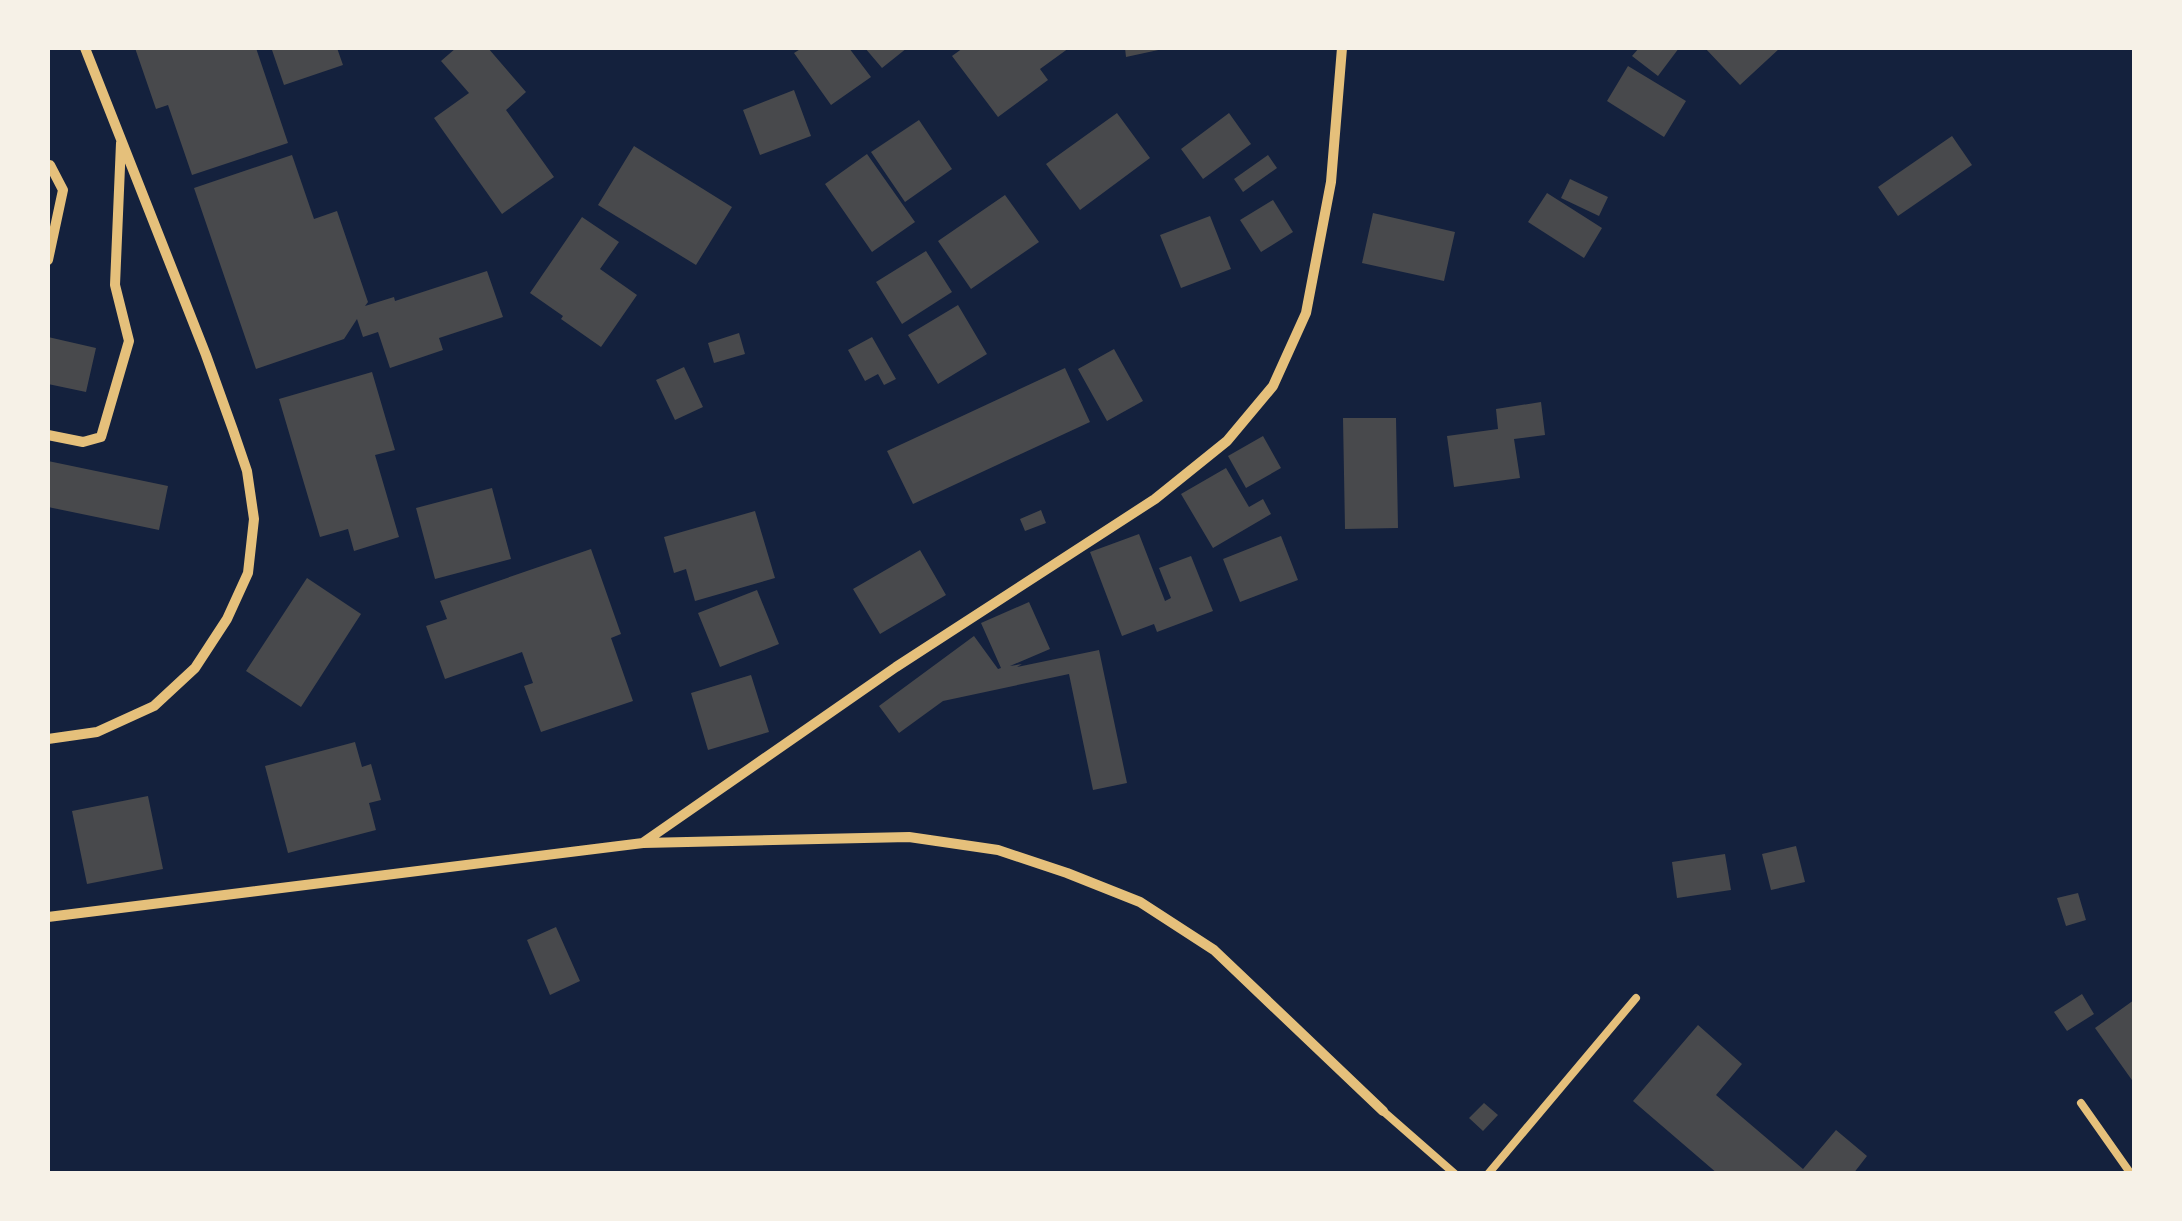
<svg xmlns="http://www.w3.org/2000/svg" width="2182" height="1221" viewBox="0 0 2182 1221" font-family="Rubik,sans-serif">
	<rect width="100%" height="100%" fill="#14213d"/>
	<path fill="#48494c" d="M135 48H256L288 143 192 175 168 105 156 109Z
		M280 48H337L343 65 284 85 272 50Z
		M456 48H488L526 92 506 110 554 177 502 214 434 118 469 93 441 61Z
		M802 48H849L871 77 831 105 794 53Z
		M865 48H907L882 68Z
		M963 48H1069L1040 69 1048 80 998 117 952 56Z
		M1125 48H1163V49L1126 57Z
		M1639 48H1679L1658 76 1632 56Z
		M1705 48H1780L1740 85Z
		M1628 66 1686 101 1664 137 1607 101Z
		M794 90 811 136 760 155 743 110Z
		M1117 113 1150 158 1080 210 1046 164Z
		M1229 113 1251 144 1203 179 1181 149Z
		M919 120 952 169 905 202 871 152Z
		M1952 136 1972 165 1898 216 1878 187Z
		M634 146 732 207 696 265 598 205Z
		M867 154 915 222 872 252 825 184Z
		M292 155 314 219 337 211 368 302 365 306 394 297 395 301 487 271 503 317 439 338 443 350 390 368 378 332 363 337 357 319 344 339 256 369 194 188Z
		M1268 155 1277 168 1243 192 1234 179Z
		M1570 179 1608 197 1599 216 1561 198Z
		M1547 193 1602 228 1584 258 1528 222Z
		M1005 195 1039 242 971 289 938 241Z
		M1273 200 1293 232 1261 252 1240 220Z
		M1373 213 1455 232 1444 281 1362 263Z
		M1210 216 1231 269 1181 288 1160 235Z
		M582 217 619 242 600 269 637 295 601 347 561 319 563 316 530 293Z
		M926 251 952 292 902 324 876 282Z
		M958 305 987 354 938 384 908 335Z
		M739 333 745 354 714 363 708 343Z
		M48 337 96 348 86 392 48 384Z
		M872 337 896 379 884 385 878 374 865 381 848 350Z
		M1114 349 1143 401 1107 421 1078 369Z
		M684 367 703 407 675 420 656 380Z
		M1065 368 1090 422 913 504 887 451Z
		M372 372 395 450 375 455 399 537 354 551 348 529 320 537 279 399Z
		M1541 402 1545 435 1514 439 1520 478 1454 487 1447 436 1498 429 1496 409Z
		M1343 418H1396L1398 528 1345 529Z
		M1263 436 1281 468 1246 488 1228 456Z
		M48 461 168 486 159 530 48 507Z
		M1226 468 1249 507 1263 499 1271 514 1213 548 1181 494Z
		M492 488 511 559 435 579 416 508Z
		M1041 510 1046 523 1025 531 1020 519Z
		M755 511 775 578 695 601 686 569 674 573 664 537Z
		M1139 534 1165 601 1171 598 1159 568 1191 556 1213 611 1157 632 1154 624 1122 636 1090 552Z
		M1281 536 1298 580 1240 602 1223 559Z
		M591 549 621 634 611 638 633 701 541 732 524 686 533 683 522 652 445 679 426 626 447 619 440 601Z
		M920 550 946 595 880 634 853 589Z
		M307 578 361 614 301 707 246 671Z
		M757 590 779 644 720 667 698 613Z
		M1029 602 1050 649 1010 666 1022 664 1017 667 1099 650 1127 783 1093 790 1069 674 943 701 899 733 879 706 974 636 998 669 1001 668 981 623Z
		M751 675 769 732 708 750 691 693Z
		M355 742 362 767 371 764 381 800 369 803 376 830 288 853 265 766Z
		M148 796 163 869 87 884 72 811Z
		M1796 846 1805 882 1771 890 1762 854Z
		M1725 854 1731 890 1677 898 1672 862Z
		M2078 893 2086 920 2066 926 2057 898Z
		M556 927 580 981 550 995 527 940Z
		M2082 994 2094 1014 2067 1031 2054 1012Z
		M2134 1000V1083L2095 1028Z
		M1698 1025 1742 1064 1716 1095 1803 1169 1836 1130 1867 1156 1853 1174H1718L1633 1101Z
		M1484 1103 1498 1115 1483 1131 1469 1118Z"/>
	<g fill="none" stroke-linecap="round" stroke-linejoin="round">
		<path stroke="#e5c07b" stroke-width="8" d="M2081 1103 2131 1174
			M1383 1111 1455 1174
			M1488 1174 1636 998"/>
		<path stroke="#e5c07b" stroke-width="10" d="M48 165H50L63 190 48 260
			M48 435 83 442 101 437 129 341 115 285 121 143
			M48 739 97 732 154 706 195 668 227 619 248 573 254 519 247 471 233 430 206 355 85 48
			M644 842 896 667 1155 499 1227 441 1273 386 1306 313 1331 182 1342 48
			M48 917 643 843 909 837 998 850 1067 873 1140 902 1214 950 1383 1111"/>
	</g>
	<rect width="2182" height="1221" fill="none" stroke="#f6f1e7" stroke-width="100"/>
</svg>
